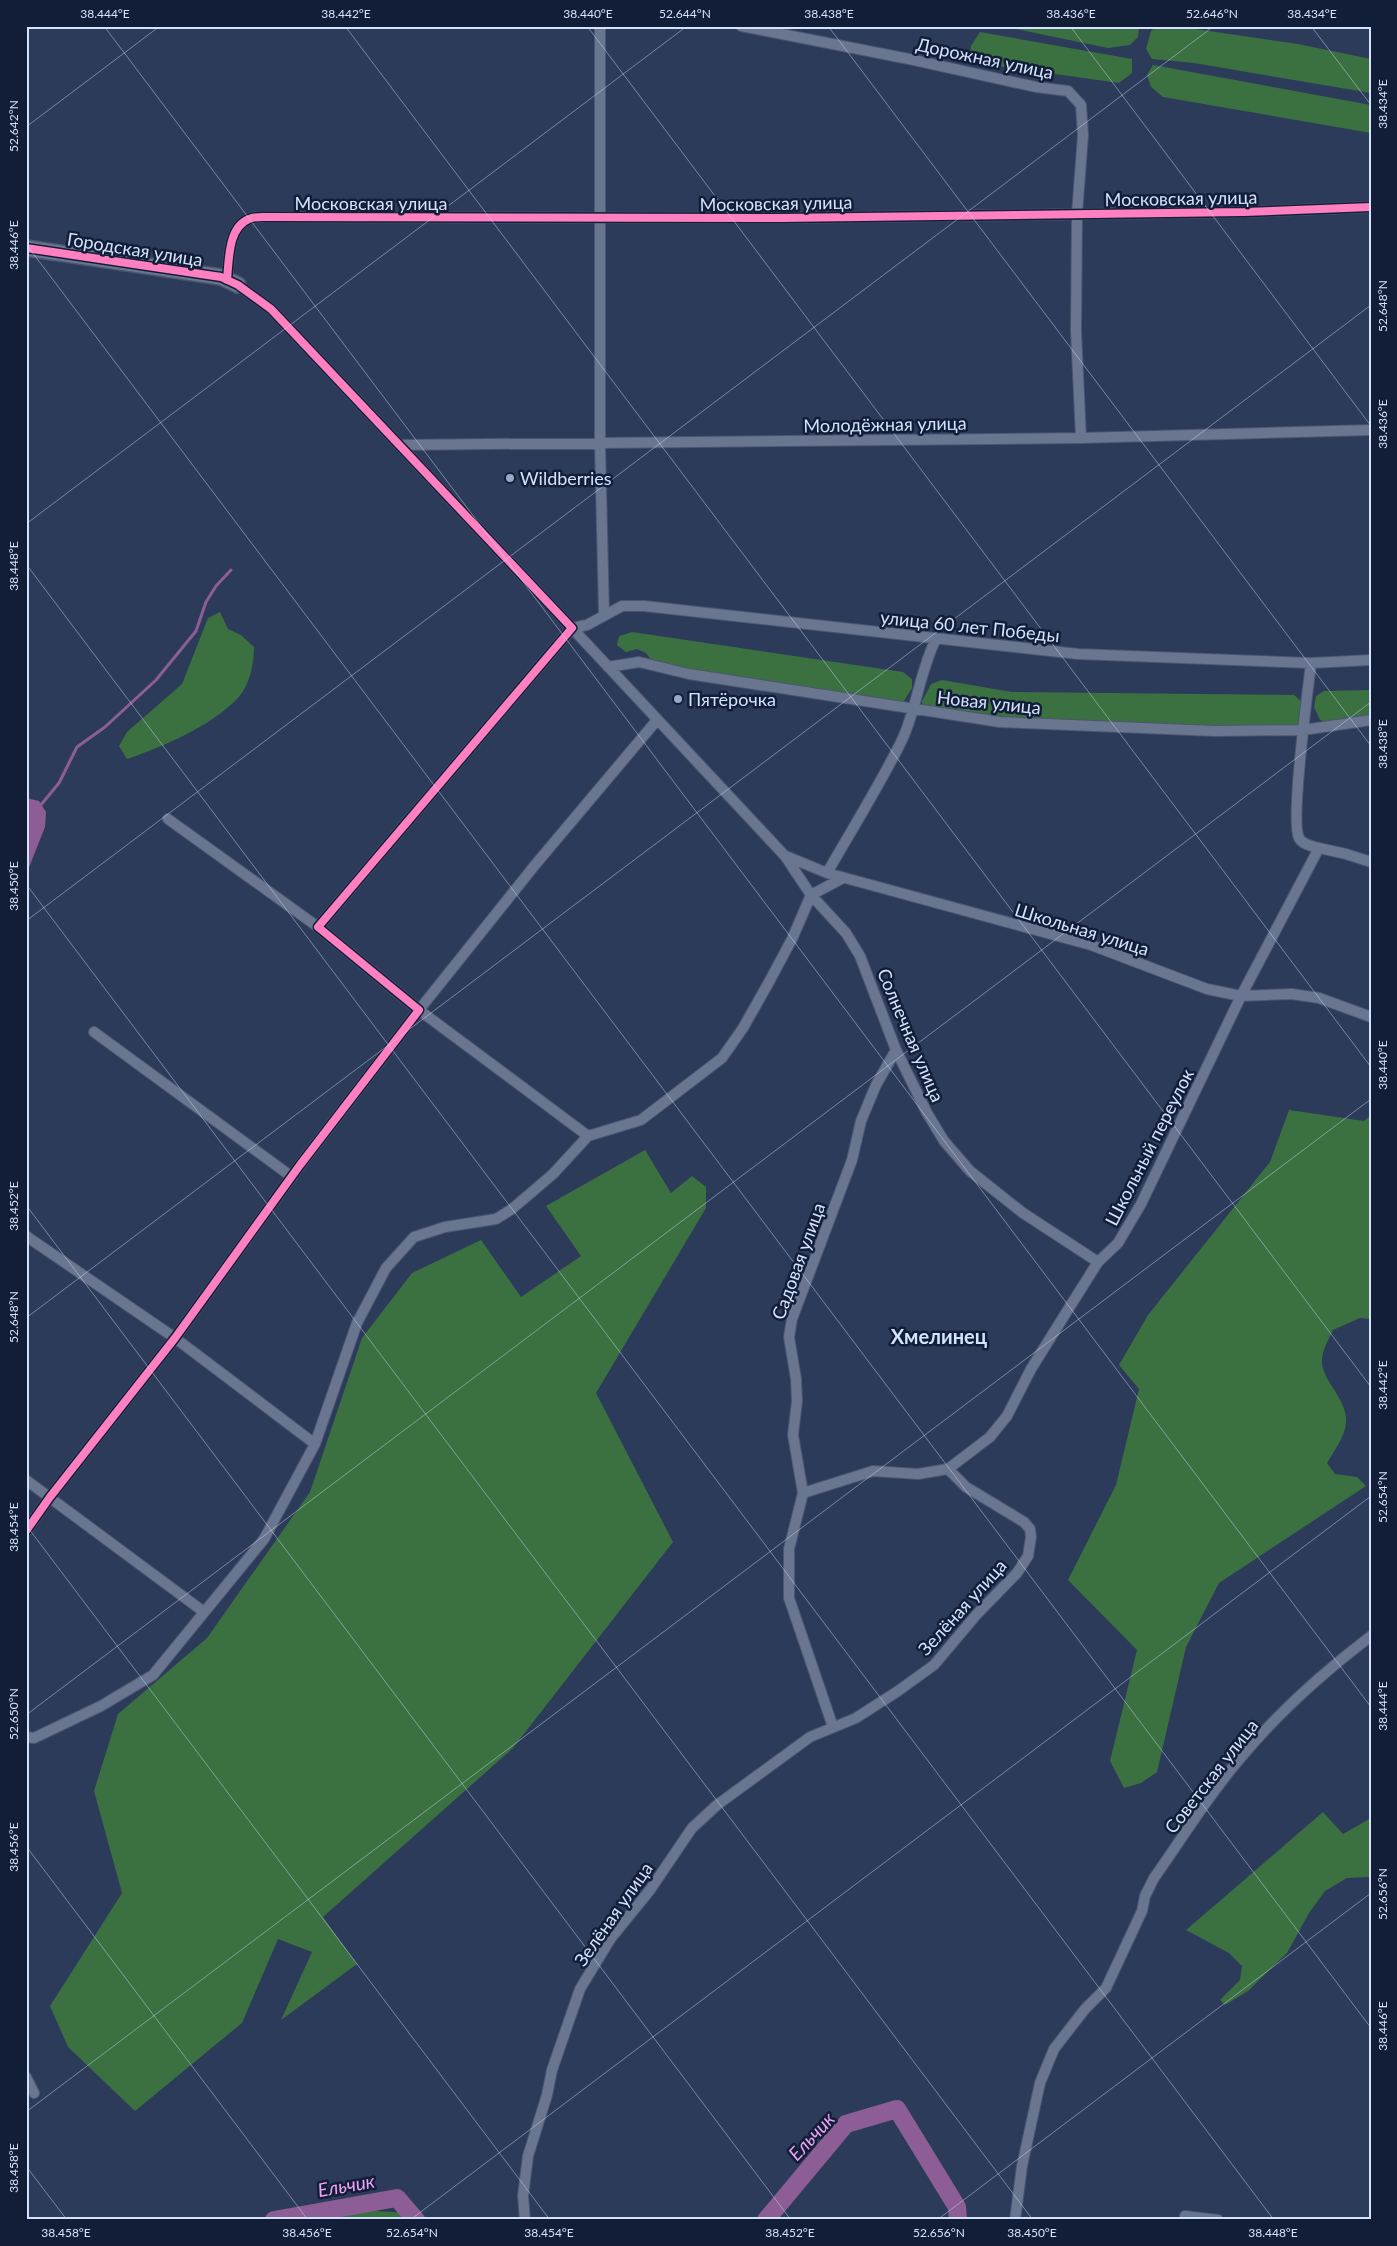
<svg xmlns="http://www.w3.org/2000/svg" width="1397" height="2246" viewBox="0 0 1397 2246" font-family="Lato,sans-serif">
	<rect width="100%" height="100%" fill="#2d3b5a"/>
	<path fill="#3b7041" d="M1002 26H1139L1138 37 1130 45 1108 48Z
		M1156 26H1175L1298 44 1371 59V93L1194 63 1152 59 1146 49 1151 31Z
		M980 32 1132 59V73L1119 83 983 64 970 54 971 46Z
		M1153 65 1371 105V133L1163 97 1151 87 1147 75Z
		M220 612 228 629 241 635 254 647C254 663 250 685 238 698 211 726 163 747 127 759L119 746 127 732 182 684 208 618Z
		M632 632 903 672 912 679V688L902 704 654 664 646 653 637 649 626 652 617 645 619 636Z
		M942 680 1012 692 1294 695 1302 702 1300 720 1297 727 1221 728 1003 720 923 708 922 701 931 684Z
		M1371 690V717L1330 723 1320 720 1314 707 1316 696 1324 691Z
		M1289 1110 1364 1121 1371 1115V1319L1360 1318 1333 1330C1329 1338 1322 1351 1322 1360 1321 1368 1327 1378 1331 1385 1355 1420 1348 1429 1327 1463L1335 1474 1357 1477 1366 1486 1219 1583 1186 1647 1157 1772 1141 1783 1124 1788 1110 1761 1137 1650 1068 1580 1116 1485 1139 1389 1119 1365 1148 1315 1270 1162Z
		M645 1150 671 1193 692 1176 706 1187V1208L596 1393 673 1542 513 1748 323 1917 357 1964 281 2020 312 1952 278 1939 242 2023 135 2111 68 2047 50 2006 122 1893 94 1791 118 1714 207 1638 310 1492 362 1338 412 1273 481 1240 521 1297 581 1256 546 1206Z
		M1323 1812 1343 1834 1371 1818V1877L1347 1878 1325 1891 1309 1913 1287 1953 1248 1991 1225 2005 1220 2000 1240 1980 1242 1966 1229 1953 1186 1930Z
		M312 2207 409 2213 413 2220H285Z"/>
	<path fill="#8d5d96" d="M26 798 39 801 46 812 45 827 26 875Z"/>
	<g fill="none" stroke-linecap="round" stroke-linejoin="round">
		<path stroke="#8d5d96" stroke-width="3" d="M40 806 59 783 77 747 105 727 156 680 196 631 206 602 216 586 231 570"/>
		<path stroke="#8d5d96" stroke-width="18" d="M274 2220 397 2198 416 2220
			M766 2220 846 2124 897 2109 957 2207 958 2220"/>
		<g stroke="#4b566f" stroke-width="12">
			<path id="street" d="M600 26V444L604 614
				M741 26 909 59 1036 87 1068 91 1081 105 1083 135 1077 214 1076 331 1081 438
				M227 280C229 260 228 227 249 219 255 216 264 217 269 217L781 218 1244 212 1371 207
				M400 445 1081 438 1371 430
				M572 628 785 856 811 895 846 933 860 956 896 1050 927 1113 944 1141 970 1171 1023 1213 1098 1262
				M572 628 587 625 622 606H644L1078 654 1311 663 1371 660
				M608 667 639 662 689 674 1000 722 1215 731 1303 730 1371 720
				M657 720 535 865 419 1010 588 1136 641 1120 722 1058 743 1028 769 982 792 939 811 895 843 878
				M168 819 318 927
				M1319 848 1346 854 1371 862
				M786 856 827 873 1091 945 1207 989 1241 996 1292 994 1319 998 1371 1017
				M827 873C852 829 880 785 902 740 917 708 920 670 936 639
				M94 1032 292 1177
				M26 1236 175 1338 315 1444
				M26 1480 204 1612
				M803 1493 873 1471 918 1474 948 1469 990 1437 1007 1416 1031 1369 1069 1308 1098 1262 1118 1243 1141 1204 1241 996 1319 848C1312 846 1303 845 1299 838 1290 820 1308 691 1311 663
				M26 1531 50 1497 175 1338 300 1165 419 1010 318 927 572 628 271 309 238 285
				M833 1727 789 1598V1549L803 1493 793 1435 797 1401 796 1379 789 1337 792 1319 852 1160 861 1121 876 1085 896 1050
				M26 1737 34 1738 101 1706 153 1675 264 1539 315 1444 357 1323 386 1268 414 1237 445 1227 496 1219 512 1209 553 1174 588 1136
				M26 2077 34 2093
				M1185 2216 1218 2220
				M525 2220 523 2196 528 2156 547 2095 552 2070 580 1989 611 1938 650 1890 692 1828 717 1805 810 1737 856 1718 898 1691 934 1665 977 1614 1017 1573 1028 1556 1031 1537 1030 1529 1024 1522 966 1487 948 1469
				M1015 2220 1022 2166 1040 2083 1054 2049 1085 2009 1106 1988 1142 1911 1145 1896 1154 1878C1183 1837 1210 1793 1243 1755 1280 1711 1325 1671 1371 1636"/>
		</g>
		<g stroke="#4b566f" stroke-width="18">
			<path id="secondary" d="M26 248 221 277 238 285"/>
		</g>
		<use href="#street" stroke="#6a7690" stroke-width="10"/>
		<use href="#secondary" stroke="#6a7690" stroke-width="15"/>
		<g stroke="#121e38" stroke-width="11">
			<path id="cycleway" d="M26 248 221 277 238 285 271 309 572 628 318 927 419 1010 300 1165 175 1338 50 1497 26 1531
				M227 280C229 260 228 227 249 219 255 216 264 217 269 217L781 218 1244 212 1371 207"/>
		</g>
		<use href="#cycleway" stroke="#ff80c0" stroke-width="8"/>
	</g>
	<path fill="none" stroke="#d4e2fe" stroke-width="1" stroke-opacity="0.45" d="M104 26 1371 1707M345 26 1371 1387M587 26 1371 1067M828 26 1371 746M1070 26 1371 426M1311 26 1371 105M26 127 160 26M26 244 1371 2028M26 524 687 26M26 564 1274 2220M26 884 1033 2220M26 921 1214 26M26 1205 791 2220M26 1318 1371 305M26 1525 550 2220M26 1715 1371 702M26 1846 308 2220M26 2112 1371 1099M26 2166 67 2220M410 2220 1371 1496M937 2220 1371 1893"/>
	<g fill="#9aa8c5" stroke="#121e38" stroke-width="2">
		<circle cx="510" cy="478" r="5"/>
		<circle cx="678" cy="699" r="5"/>
	</g>
	<g text-anchor="middle" dominant-baseline="central" stroke-width="5" stroke-linejoin="round" paint-order="stroke">
		<g font-size="18" fill="#d4e2fe" stroke="#121e38">
			<text transform="translate(985 58) rotate(12)">Дорожная улица</text>
			<text transform="translate(1181 198) rotate(-1)">Московская улица</text>
			<text x="371" y="203">Московская улица</text>
			<text transform="translate(776 203) rotate(-1)">Московская улица</text>
			<text transform="translate(135 249) rotate(9)">Городская улица</text>
			<text transform="translate(885 424) rotate(-1)">Молодёжная улица</text>
			<text transform="translate(970 626) rotate(6)">улица 60 лет Победы</text>
			<text transform="translate(989 702) rotate(6)">Новая улица</text>
			<text transform="translate(1082 929) rotate(17)">Школьная улица</text>
			<text transform="translate(911 1035) rotate(67)">Солнечная улица</text>
			<text transform="translate(1149 1147) rotate(-63)">Школьный переулок</text>
			<text transform="translate(798 1261) rotate(-70)">Садовая улица</text>
			<text transform="translate(962 1607) rotate(-48)">Зелёная улица</text>
			<text transform="translate(1211 1776) rotate(-52)">Советская улица</text>
			<text transform="translate(613 1914) rotate(-55)">Зелёная улица</text>
		</g>
		<g font-size="18" fill="#d4e2fe" stroke="#121e38" text-anchor="start">
			<text x="520" y="478">Wildberries</text>
			<text x="688" y="699">Пятёрочка</text>
		</g>
		<g font-size="19" font-style="italic" fill="#eea2f5" stroke="#121e38">
			<text transform="translate(811 2136) rotate(-47)">Ельчик</text>
			<text transform="translate(346 2185) rotate(-10)">Ельчик</text>
		</g>
		<g font-size="20" font-weight="bold" fill="#d4e2fe" stroke="#121e38">
			<text x="939" y="1336">Хмелинец</text>
		</g>
	</g>
	<rect width="1397" height="2246" fill="none" stroke="#121e38" stroke-width="55"/>
	<rect x="28" y="28" width="1342" height="2190" fill="none" stroke="#d4e2fe" stroke-width="2"/>
	<g font-size="12" text-anchor="middle" fill="#d4e2fe">
		<text x="105" y="18">38.444°E</text>
		<text x="346" y="18">38.442°E</text>
		<text x="588" y="18">38.440°E</text>
		<text x="685" y="18">52.644°N</text>
		<text x="829" y="18">38.438°E</text>
		<text x="1071" y="18">38.436°E</text>
		<text x="1212" y="18">52.646°N</text>
		<text x="1312" y="18">38.434°E</text>
		<text transform="translate(1383 104) rotate(-90)" y="4">38.434°E</text>
		<text transform="translate(14 126) rotate(-90)" y="4">52.642°N</text>
		<text transform="translate(14 245) rotate(-90)" y="4">38.446°E</text>
		<text transform="translate(1383 306) rotate(-90)" y="4">52.648°N</text>
		<text transform="translate(1383 424) rotate(-90)" y="4">38.436°E</text>
		<text transform="translate(14 566) rotate(-90)" y="4">38.448°E</text>
		<text transform="translate(1383 744) rotate(-90)" y="4">38.438°E</text>
		<text transform="translate(14 886) rotate(-90)" y="4">38.450°E</text>
		<text transform="translate(1383 1065) rotate(-90)" y="4">38.440°E</text>
		<text transform="translate(14 1206) rotate(-90)" y="4">38.452°E</text>
		<text transform="translate(14 1317) rotate(-90)" y="4">52.648°N</text>
		<text transform="translate(1383 1385) rotate(-90)" y="4">38.442°E</text>
		<text transform="translate(1383 1497) rotate(-90)" y="4">52.654°N</text>
		<text transform="translate(14 1527) rotate(-90)" y="4">38.454°E</text>
		<text transform="translate(1383 1706) rotate(-90)" y="4">38.444°E</text>
		<text transform="translate(14 1714) rotate(-90)" y="4">52.650°N</text>
		<text transform="translate(14 1847) rotate(-90)" y="4">38.456°E</text>
		<text transform="translate(1383 1894) rotate(-90)" y="4">52.656°N</text>
		<text transform="translate(1383 2026) rotate(-90)" y="4">38.446°E</text>
		<text transform="translate(14 2168) rotate(-90)" y="4">38.458°E</text>
		<text x="66" y="2237">38.458°E</text>
		<text x="307" y="2237">38.456°E</text>
		<text x="412" y="2237">52.654°N</text>
		<text x="549" y="2237">38.454°E</text>
		<text x="790" y="2237">38.452°E</text>
		<text x="939" y="2237">52.656°N</text>
		<text x="1032" y="2237">38.450°E</text>
		<text x="1273" y="2237">38.448°E</text>
	</g>
</svg>
